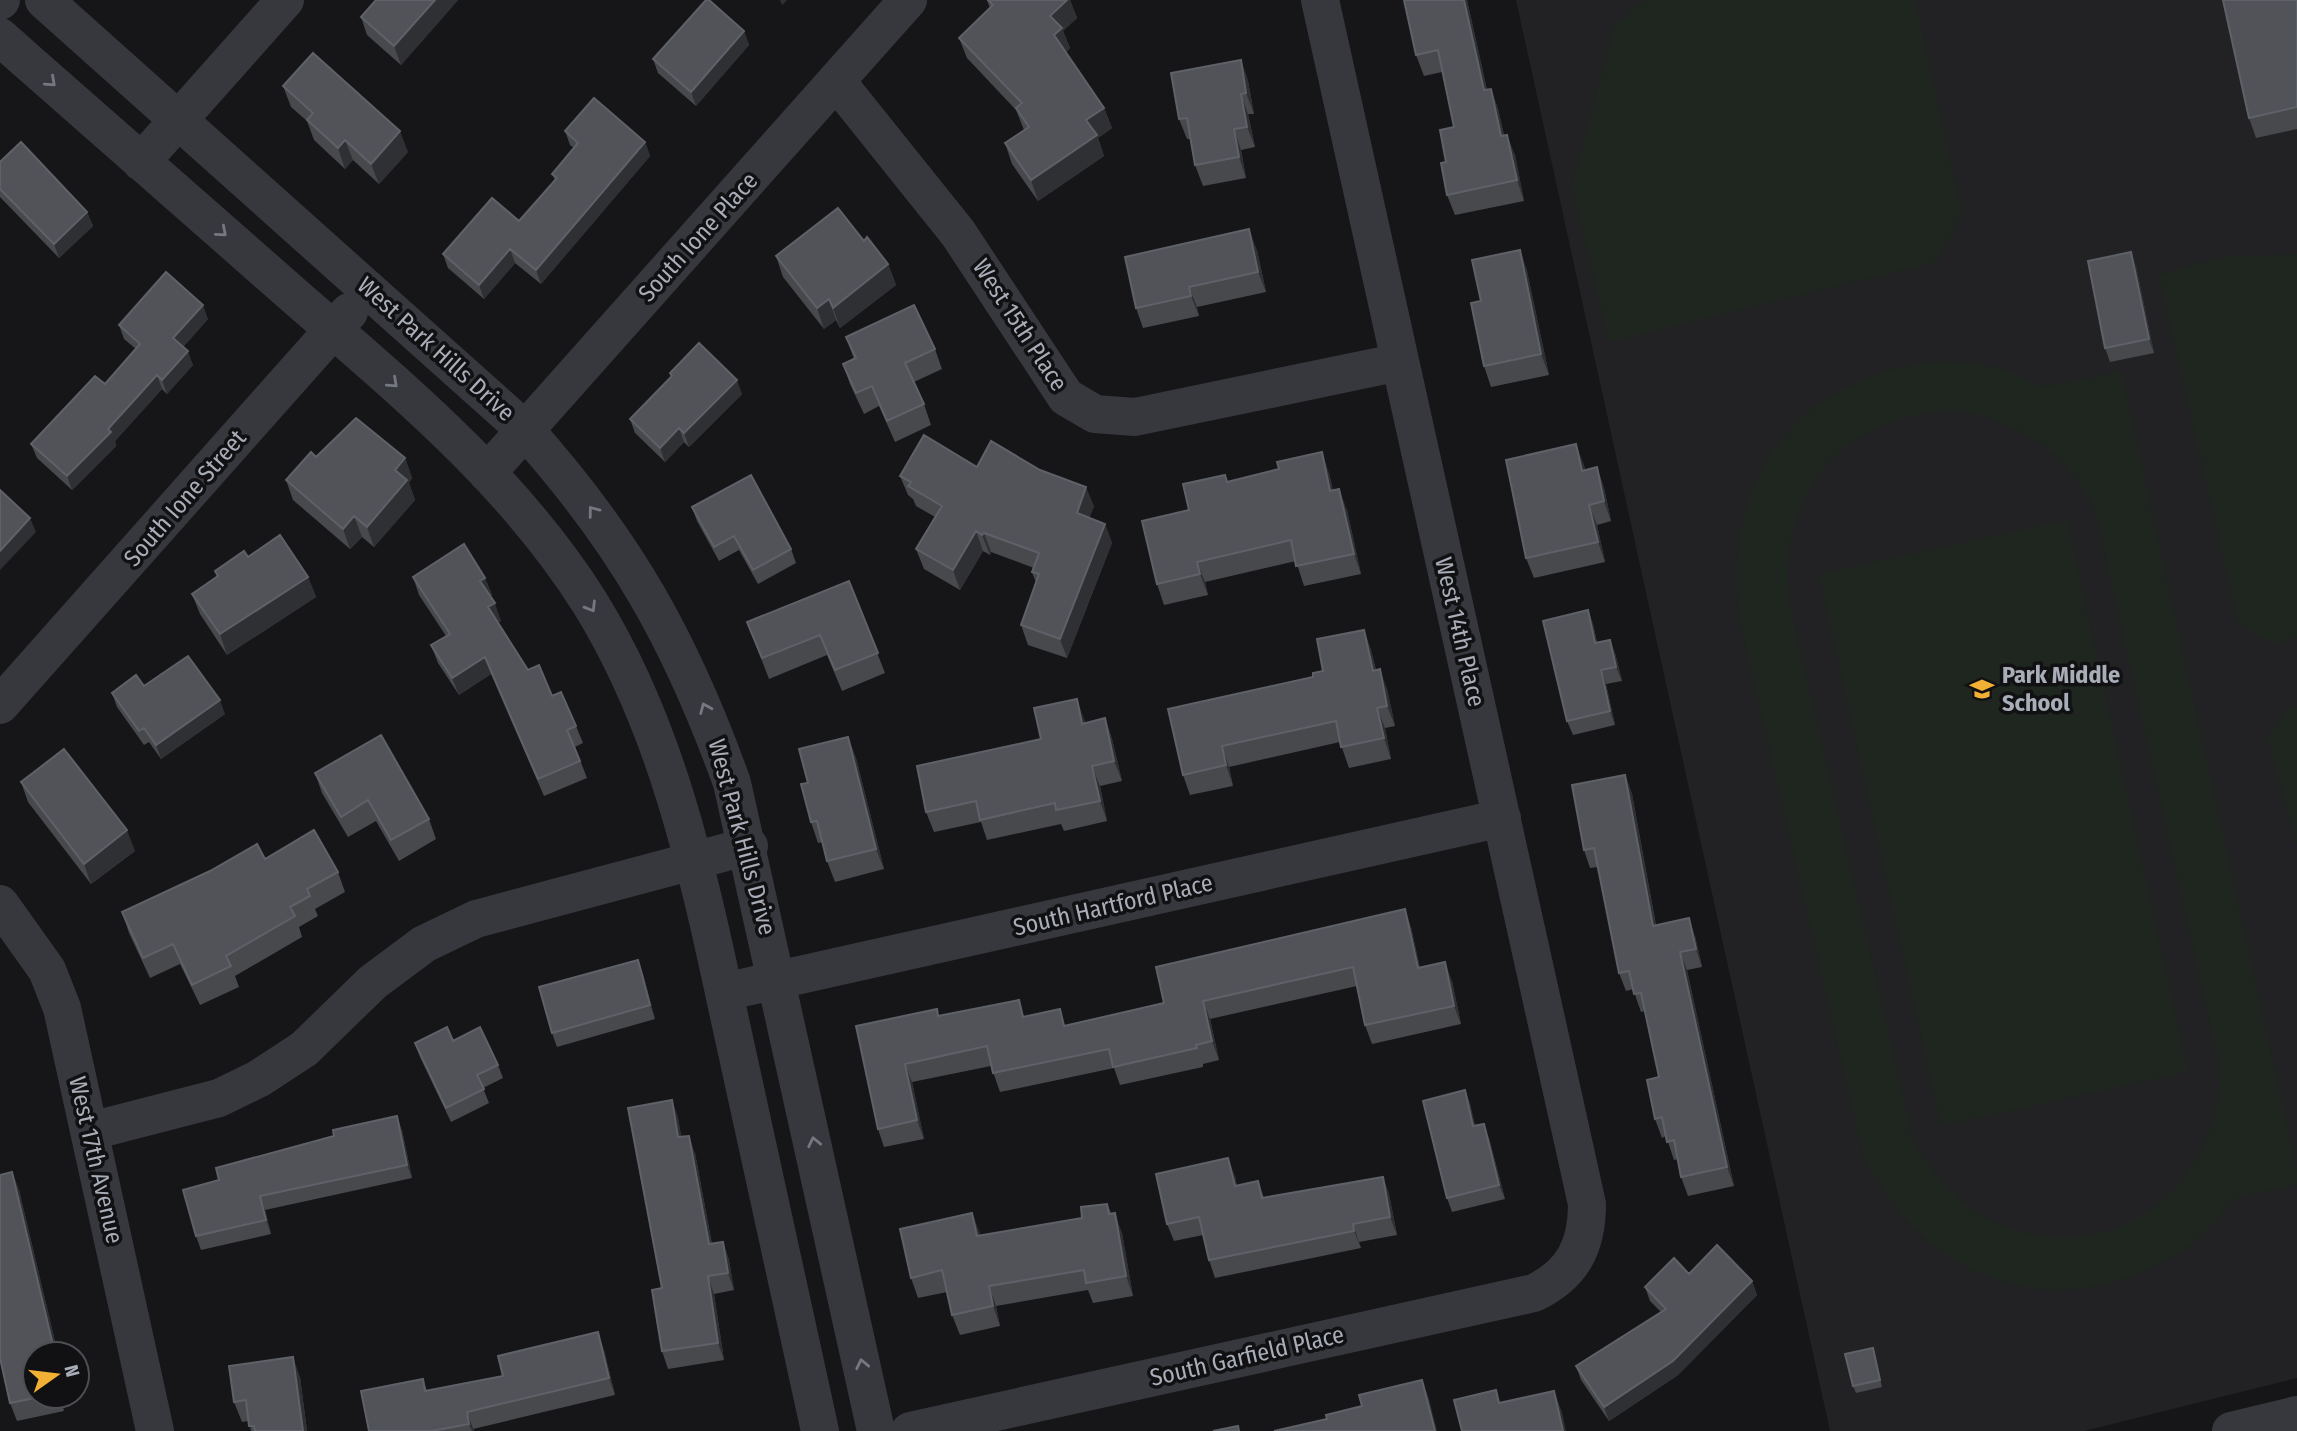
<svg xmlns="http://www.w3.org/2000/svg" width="2297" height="1431" viewBox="0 0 2297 1431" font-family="'Fira Sans Condensed',sans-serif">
	<rect width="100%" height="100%" fill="#161618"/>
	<path fill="#222225" d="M1516 0H2297V1378L2084 1431H1830Z"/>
	<path fill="#1e261f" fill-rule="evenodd" d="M1645 0H1915L1962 214 1937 262 1609 342 1572 186 1615 24Z
		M2297 254V638L2271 644 2238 623 2159 275 2221 257Z
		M1934 361 1967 362 2000 368 2046 387 2121 371 2297 1171V1185C2282 1188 2240 1194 2231 1202 2225 1207 2222 1214 2217 1219 2202 1236 2184 1252 2164 1262 2041 1326 1921 1275 1863 1154L1739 618C1722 479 1794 380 1934 361ZM1957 411C2021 421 2064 452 2095 510L2221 1072C2212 1253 1996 1300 1913 1139L1790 606C1775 493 1843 414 1957 411Z
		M2067 520 2188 1072 1941 1126 1819 574Z
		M2297 707V845L2267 736 2288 709Z"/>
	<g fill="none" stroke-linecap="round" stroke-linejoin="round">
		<path stroke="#37383d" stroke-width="38" d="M44 0 525 430C626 543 681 641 732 783L876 1431
			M0 1 1 0
			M0 37C99 125 199 212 298 299 404 391 515 483 590 603 673 737 702 892 735 1043 763 1172 792 1302 820 1431
			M837 82 958 233 1066 397 1095 414 1135 417 1400 362
			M141 162 285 0
			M487 473 908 0
			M0 705 349 312
			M0 904 47 970 62 1008 155 1431
			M724 992 1502 818
			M91 1131 219 1098 258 1079 304 1049 373 982 424 944 476 919 749 846
			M910 1431 1534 1293C1573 1274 1587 1246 1587 1204L1320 0
			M2231 1431 2297 1415"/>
	</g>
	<path fill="#47494d" d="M458 0 401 65 367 35 361 17Z
		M987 0H1070L1077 18 1063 31 1070 48 1066 52 1104 108 1112 128 1098 138 1104 156 1038 201 1012 164 1005 143 1024 130 1016 110 967 58 959 38 990 8Z
		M1404 0H1467L1487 90 1491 89 1498 109 1504 135 1515 155 1524 201 1455 215 1447 195 1446 162 1454 127 1442 72 1424 76 1416 55Z
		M2297 0V129L2256 138 2249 118Z
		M744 31 749 45 696 106 658 73 653 59Z
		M1241 60 1248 81 1254 114H1248L1255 147 1241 150 1246 178 1203 186 1195 165 1190 139H1187L1179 119Z
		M283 86 408 152 379 184 353 160 345 169 314 140 307 121 291 107Z
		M565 131 645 142 650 156 541 284 515 263 484 299 448 268 443 254 519 221 555 180 552 174 574 148 570 145Z
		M0 162 87 212 93 226 59 258 0 197Z
		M864 241 888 264 896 285 840 328 836 320 824 329 783 277 776 256Z
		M1257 250 1266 292 1197 307 1199 316 1143 328 1136 308Z
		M1520 250 1527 271 1549 375 1491 387 1484 366 1481 301Z
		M2136 266 2154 353 2110 362 2105 348Z
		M208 319 183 347 193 365 167 394 162 389 115 441 116 446 72 490 37 458 31 444 105 384 136 349 124 339 119 325Z
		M846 337 935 349 942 369 914 382 924 404 931 425 895 442 879 406 864 414 850 384 843 364 854 359Z
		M670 373 742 394 689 447 684 442 665 462 635 433 630 419 671 377Z
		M316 457 405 458 412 478 409 483 415 500 374 547 362 537 350 549 293 500 286 480Z
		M1584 465 1585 470 1597 467 1604 488 1611 521 1597 525 1605 562 1534 578 1526 558Z
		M977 467 1094 506 1089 518 1105 524 1112 543 1067 658 1028 645 1021 625 1036 583 1032 572 1034 568 991 552 990 555 983 551 960 590 924 569 916 549 935 517 916 506 913 499 908 495 900 476Z
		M1329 473 1333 491 1347 510 1361 574 1304 586 1296 561 1205 582 1208 595 1164 605 1157 584 1189 510 1228 482Z
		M692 507 791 549 796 563 758 584 739 550 719 561 697 521Z
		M248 557 308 577 316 597 227 655 200 614 192 594 217 577 215 571Z
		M413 577 485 578 492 595 490 596 501 621 498 622 528 670 552 696 576 726 583 743 575 747 587 778 544 796 491 674 459 695 438 663 431 645 446 636 419 595Z
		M849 581 885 673 842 691 827 655 769 679 747 622Z
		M1588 610 1593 624 1597 642 1615 653 1622 681 1606 684 1615 725 1573 735 1567 721Z
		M1364 630 1371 650 1376 670 1387 689 1395 726 1385 728 1391 759 1349 768 1340 742 1229 767 1233 786 1190 795 1183 775 1313 677 1323 671Z
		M112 693 225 714 161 759 149 742 144 745 117 707Z
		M1105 718 1112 739 1122 781 1100 786 1107 821 1064 831 1061 824 987 840 981 822 934 832 926 812 1041 739 1084 719 1085 723Z
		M848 737 856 758 884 869 835 882 827 861 823 842 818 843 811 822 808 783Z
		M315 773 429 819 436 839 399 861 376 821 348 837 322 793Z
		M1625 775 1632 794 1656 925 1695 936 1702 967 1687 970 1734 1186 1688 1196 1681 1177 1678 1159 1674 1160 1666 1136 1662 1138 1655 1119 1659 1077 1645 1011 1641 1012 1633 989 1626 991 1619 973 1598 867 1590 868 1584 850Z
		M21 782 135 851 91 884 28 802Z
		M265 859 338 872 345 892 315 909 318 916 299 927 302 937 235 976 239 987 200 1005 180 964 150 978 129 933 122 912Z
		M1411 927 1420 968 1452 981 1461 1024 1372 1044 1365 1025 1357 986 1210 1019 1219 1060 1203 1064V1067L1120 1085 1114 1068 1000 1092 991 1066 912 1082 924 1139 884 1147 878 1129 856 1026 939 1015 1025 1017 1066 1025 1164 1003Z
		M638 960 643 974 655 1019 557 1047 552 1033Z
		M453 1041 498 1065 503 1078 483 1088 489 1103 451 1122 420 1057 415 1043Z
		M1465 1090 1470 1104 1475 1126 1489 1138 1505 1199 1452 1212 1447 1198Z
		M672 1100 678 1118 681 1137 695 1153 712 1244 723 1242 729 1260 734 1290 714 1294 724 1360 668 1369 662 1351V1288Z
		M402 1130 412 1178 265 1210 271 1234 201 1250 196 1236 183 1190Z
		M12 1172 19 1190 58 1354H35V1396H60L64 1411 17 1421 10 1403 1 1363H0V1175Z
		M1235 1176 1237 1186 1258 1181 1264 1198 1383 1177 1389 1194 1397 1235 1359 1242 1361 1248 1215 1278 1209 1260 1203 1235 1174 1241 1167 1224Z
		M1107 1204 1111 1213 1122 1233 1133 1296 1093 1303 1088 1290 996 1306 1000 1326 960 1335 952 1315 947 1292 918 1298 911 1278 980 1236 1082 1218Z
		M1689 1274 1752 1281 1757 1295 1678 1375 1609 1421 1581 1380 1576 1366 1661 1312 1650 1301 1645 1287Z
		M604 1350 615 1395 473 1429 474 1431H369L423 1379 427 1391 503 1376Z
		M1875 1355 1882 1387 1856 1393 1853 1386Z
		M300 1377 307 1431H251L249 1421 242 1422 234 1402Z"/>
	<path fill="#2f3033" d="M435 0H458L401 65 394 46Z
		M780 0H787L782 5Z
		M1067 0H1070L1077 18 1063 31 1070 48 1062 56 1054 35 1050 16Z
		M1464 0H1467L1492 111 1484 90Z
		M744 31 749 45 696 106 691 92Z
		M1241 60 1248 81 1254 114 1246 93Z
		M1491 89 1498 109 1508 156 1501 136Z
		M1241 94 1248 114 1255 147 1247 127Z
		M1104 108 1112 128 1098 138 1104 156 1038 201 1031 180 1086 120Z
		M1234 129 1241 150 1246 178 1239 157Z
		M400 131 408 152 379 184 371 164Z
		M1507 135 1515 155 1524 201 1517 180Z
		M345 140 353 160 345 169 338 148Z
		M645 142 650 156 541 284 536 270Z
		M87 212 93 226 59 258 54 244Z
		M1249 229 1257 250 1266 292 1258 272Z
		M510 249 515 263 484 299 479 285Z
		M1520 250 1527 271 1549 375 1541 354Z
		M2131 252 2136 266 2154 353 2149 339Z
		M888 264 896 285 840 328 833 308Z
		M1189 287 1197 307 1199 316 1191 296Z
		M829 299 836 320 824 329 817 308Z
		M203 305 208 319 178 352 173 338Z
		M188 351 193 365 167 394 162 380Z
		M157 375 162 389 115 441 116 446 72 490 67 476Z
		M737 380 742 394 689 447 684 433Z
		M679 428 684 442 665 462 660 448Z
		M1576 444 1584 465 1589 491 1582 471Z
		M1322 452 1329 473 1338 512 1330 491Z
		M405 458 412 478 409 483 415 500 374 547 367 527 395 470Z
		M1597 467 1604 488 1611 521 1604 501Z
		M1086 487 1094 506 1084 533 1077 513Z
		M1339 489 1347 510 1361 574 1354 554Z
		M1589 505 1597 525 1605 562 1598 542Z
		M354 516 362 537 350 549 343 529Z
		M30 518 36 532 0 570V551Z
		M1105 524 1112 543 1067 658 1060 639Z
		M976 531 983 551 960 590 953 570Z
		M984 533 991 552 990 555 982 535Z
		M1197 562 1205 582 1208 595 1200 574Z
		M308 577 316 597 227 655 220 634Z
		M485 578 492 595 487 598 480 581Z
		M495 603 501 621 495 625 488 607Z
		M1588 610 1593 624 1600 657 1595 643Z
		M1364 630 1371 650 1380 691 1373 671Z
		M1610 640 1615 653 1622 681 1616 667Z
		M485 657 491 674 459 695 452 678Z
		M1380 669 1387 689 1395 726 1387 706Z
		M1601 670 1606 684 1615 725 1610 711Z
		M1077 699 1084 719 1090 744 1082 724Z
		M220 700 225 714 161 759 156 745Z
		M1377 708 1385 728 1391 759 1384 738Z
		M1105 718 1112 739 1122 781 1114 761Z
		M848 737 856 758 884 869 876 849Z
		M1222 746 1229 767 1233 786 1226 765Z
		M1092 766 1100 786 1107 821 1100 801Z
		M1625 775 1632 794 1659 944 1653 926Z
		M127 830 135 851 91 884 84 864Z
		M1405 909 1411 927 1424 987 1418 968Z
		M1689 918 1695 936 1702 967 1696 949Z
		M1680 952 1687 970 1734 1186 1727 1167Z
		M638 960 643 974 655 1019 650 1005Z
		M1445 962 1452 981 1461 1024 1454 1006Z
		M1203 1001 1210 1019 1219 1060 1212 1041Z
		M905 1064 912 1082 924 1139 917 1120Z
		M1465 1090 1470 1104 1479 1140 1473 1126Z
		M672 1100 678 1118 685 1155 678 1137Z
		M397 1116 402 1130 412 1178 407 1165Z
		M1484 1124 1489 1138 1505 1199 1499 1185Z
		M689 1136 695 1153 715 1262 709 1244Z
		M1228 1158 1235 1176 1241 1204 1235 1186Z
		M12 1172 19 1190 58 1354H55Z
		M1383 1177 1389 1194 1397 1235 1390 1217Z
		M260 1196 265 1210 271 1234 266 1220Z
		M972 1213 980 1233 985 1257 977 1236Z
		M1115 1213 1122 1233 1133 1296 1126 1276Z
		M1353 1224 1361 1248 1354 1231Z
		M723 1242 729 1260 734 1290 728 1273Z
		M708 1276 714 1294 724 1360 718 1343Z
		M1752 1281 1757 1295 1678 1375 1609 1421 1604 1407Z
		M989 1286 996 1306 1000 1326 993 1306Z
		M598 1332 604 1350 615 1395 609 1378Z
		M293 1357 300 1377 307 1431H303Z
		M1422 1380 1429 1399 1437 1431H1435Z
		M1554 1391 1562 1412 1566 1431H1563Z
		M467 1412 474 1431H472L469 1424Z"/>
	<path fill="#525359" stroke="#5f6168" stroke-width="2" d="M376 0H435L394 46 361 17Z
		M706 0H709L744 31 691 92 653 59Z
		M988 0H1067L1050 16 1062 28 1054 35 1104 108 1086 120 1097 135 1031 180 1005 143 1029 127 1016 108 1022 103 959 38 993 5Z
		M1404 0H1464L1484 90 1491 89 1501 136 1507 135 1517 180 1447 195 1441 163 1446 162 1440 130 1454 127 1438 50 1416 55Z
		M2223 0H2297V107L2249 118Z
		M313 53 400 131 371 164 345 140 338 148 307 120 313 113 283 86Z
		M1241 60 1246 93 1241 94 1247 127 1234 129 1239 157 1195 165 1187 118 1179 119 1171 73Z
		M594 98 645 142 536 270 510 249 479 285 443 254 492 198 519 221 557 178 552 174 578 143 565 131Z
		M21 142 87 212 54 244 0 189V162Z
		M838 208 864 241 867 237 888 264 833 308 829 299 817 308 776 256Z
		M1249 229 1258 272 1189 287 1191 296 1136 308 1125 257Z
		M1520 250 1541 354 1484 366 1471 303 1481 301 1472 260Z
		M2131 252 2149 339 2105 348 2088 261Z
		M166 272 203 305 173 338 188 351 162 380 157 375 108 429 111 432 67 476 31 444 95 376 105 384 140 344 119 325Z
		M914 305 935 349 905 363 924 404 887 421 872 386 856 393 843 364 856 358 846 337Z
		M699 343 737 380 684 433 679 428 660 448 630 419 672 376 670 373Z
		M356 418 405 458 395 470 407 480 367 527 354 516 343 529 286 480 311 452 316 457Z
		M924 435 977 467 991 441 1040 470 1086 487 1077 513 1105 524 1060 639 1021 625 1039 574 1032 572 1039 553 984 533 982 535 976 531 953 570 916 549 942 506 908 486 911 482 900 476Z
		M1576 444 1582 471 1597 467 1604 501 1589 505 1598 542 1526 558 1506 460Z
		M1322 452 1330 491 1339 489 1354 554 1296 566 1291 540 1197 562 1200 574 1157 584 1142 521 1189 510 1183 484 1225 475 1227 482 1279 469 1277 462Z
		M751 475 791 549 753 570 734 536 714 547 692 507Z
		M0 490 30 518 0 551Z
		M280 535 308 577 220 634 192 594 218 576 215 571 244 551 248 557Z
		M464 544 485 578 480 581 495 603 488 607 528 670 539 665 552 696 561 692 576 726 567 730 580 761 538 779 485 657 452 678 431 645 450 634 413 577Z
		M849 581 878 653 835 670 820 635 762 658 747 622Z
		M1588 610 1595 643 1610 640 1616 667 1601 670 1610 711 1567 721 1543 621Z
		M1364 630 1373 671 1380 669 1387 706 1377 708 1384 738 1341 747 1336 721 1222 746 1226 765 1183 775 1168 709 1313 677V673L1323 671 1317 639Z
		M188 656 220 700 156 745 144 728 139 731 112 693 136 675 144 686Z
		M1077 699 1082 724 1105 718 1114 761 1092 766 1100 801 1056 810 1055 803 980 820 976 801 926 812 917 766 1041 739 1034 708Z
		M381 735 429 819 391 840 368 800 341 817 315 773Z
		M848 737 876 849 827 861 817 821 811 822 801 784 808 783 799 749Z
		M64 749 127 830 84 864 21 782Z
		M1625 775 1653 926 1689 918 1696 949 1680 952 1727 1167 1681 1177 1674 1140 1667 1142 1662 1117 1655 1119 1647 1080 1659 1077 1641 993 1634 994 1629 971 1619 973 1594 848 1584 850 1572 785Z
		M314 830 338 872 307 889 310 896 290 907 295 916 226 956 231 966 192 985 173 944 143 958 122 912 210 871 257 844 265 859Z
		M1405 909 1418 968 1445 962 1454 1006 1365 1025 1353 967 1203 1001 1212 1041 1196 1045 1197 1048 1113 1067 1109 1049 993 1073 987 1046 905 1064 917 1120 878 1129 856 1026 937 1009 938 1016 1019 1000 1023 1017 1060 1009 1064 1026 1164 1003 1156 967Z
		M638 960 650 1005 552 1033 539 987Z
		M447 1027 453 1041 480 1027 498 1065 477 1075 484 1089 446 1108 415 1043Z
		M1465 1090 1473 1126 1484 1124 1499 1185 1447 1198 1423 1101Z
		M672 1100 678 1137 689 1136 709 1244 723 1242 728 1273 708 1276 718 1343 662 1351 652 1290 662 1288 628 1108Z
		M397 1116 407 1165 260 1196 266 1220 196 1236 183 1190 219 1180 216 1168 334 1136 333 1130Z
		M1228 1158 1235 1186 1258 1181 1262 1198 1383 1177 1390 1217 1353 1224 1354 1231 1209 1260 1199 1217 1167 1224 1156 1174Z
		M12 1172 55 1354H35V1396H44L10 1403 0 1358V1175Z
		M1107 1204 1109 1214 1115 1213 1126 1276 1086 1283 1084 1270 989 1286 993 1306 952 1315 942 1270 911 1278 900 1229 972 1213 977 1236 1082 1218 1081 1207Z
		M1717 1245 1752 1281 1673 1361 1604 1407 1576 1366 1666 1309 1645 1287 1674 1258 1689 1274Z
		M598 1332 609 1378 467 1412 469 1424 432 1431H369L361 1391 423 1379 425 1391 503 1376 498 1356Z
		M1873 1348 1880 1380 1853 1386 1845 1354Z
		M293 1357 303 1431H255L254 1426H249L246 1400 234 1402 229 1366Z
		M1422 1380 1435 1431H1274L1327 1419 1326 1415 1362 1406 1359 1395Z
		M1496 1390 1499 1403 1554 1391 1563 1431H1462L1454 1400Z
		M1238 1426 1239 1431H1213Z"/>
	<defs><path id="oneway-chevron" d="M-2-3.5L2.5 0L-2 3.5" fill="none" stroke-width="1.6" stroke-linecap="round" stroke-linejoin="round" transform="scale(1.75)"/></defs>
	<g stroke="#757881">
		<use href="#oneway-chevron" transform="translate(51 82) rotate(42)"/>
		<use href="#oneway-chevron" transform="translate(222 232) rotate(41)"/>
		<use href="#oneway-chevron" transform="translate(393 383) rotate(42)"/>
		<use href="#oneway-chevron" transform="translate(593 511) rotate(-127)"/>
		<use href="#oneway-chevron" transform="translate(591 607) rotate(59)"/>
		<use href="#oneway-chevron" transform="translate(705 708) rotate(-113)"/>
		<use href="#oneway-chevron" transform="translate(814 1142) rotate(-102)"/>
		<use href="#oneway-chevron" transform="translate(862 1364) rotate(-102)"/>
	</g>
	<defs>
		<g id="school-bare" transform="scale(1.89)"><path d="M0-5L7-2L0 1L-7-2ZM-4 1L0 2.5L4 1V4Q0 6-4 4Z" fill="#f2b134" stroke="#111113" stroke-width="2.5" paint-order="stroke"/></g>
	</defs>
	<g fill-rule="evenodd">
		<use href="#school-bare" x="1982" y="689"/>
	</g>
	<g text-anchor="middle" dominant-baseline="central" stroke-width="7" stroke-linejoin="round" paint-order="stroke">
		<g font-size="24" fill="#a8adb8" stroke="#111113">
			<text transform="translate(698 237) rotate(-48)">South Ione Place</text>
			<text transform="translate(1020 325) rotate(57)">West 15th Place</text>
			<text transform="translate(436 349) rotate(42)">West Park Hills Drive</text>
			<text transform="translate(185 498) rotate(-49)">South Ione Street</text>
			<text transform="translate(1460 632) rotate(77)">West 14th Place</text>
			<text transform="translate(742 837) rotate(75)">West Park Hills Drive</text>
			<text transform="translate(1113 905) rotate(-13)">South Hartford Place</text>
			<text transform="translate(96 1160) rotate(77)">West 17th Avenue</text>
			<text transform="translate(1247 1356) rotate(-13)">South Garfield Place</text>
		</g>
		<g font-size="24" font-weight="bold" fill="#a8adb8" stroke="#111113" text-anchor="start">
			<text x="2002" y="675">Park Middle<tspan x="2002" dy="28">School</tspan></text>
		</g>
	</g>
	<g transform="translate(56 1375) rotate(76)"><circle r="33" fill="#111113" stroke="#4d4f55" stroke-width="2"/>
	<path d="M0-5L12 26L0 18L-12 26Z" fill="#f2b134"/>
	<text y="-10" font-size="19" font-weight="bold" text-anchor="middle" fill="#a8adb8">N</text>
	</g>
</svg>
